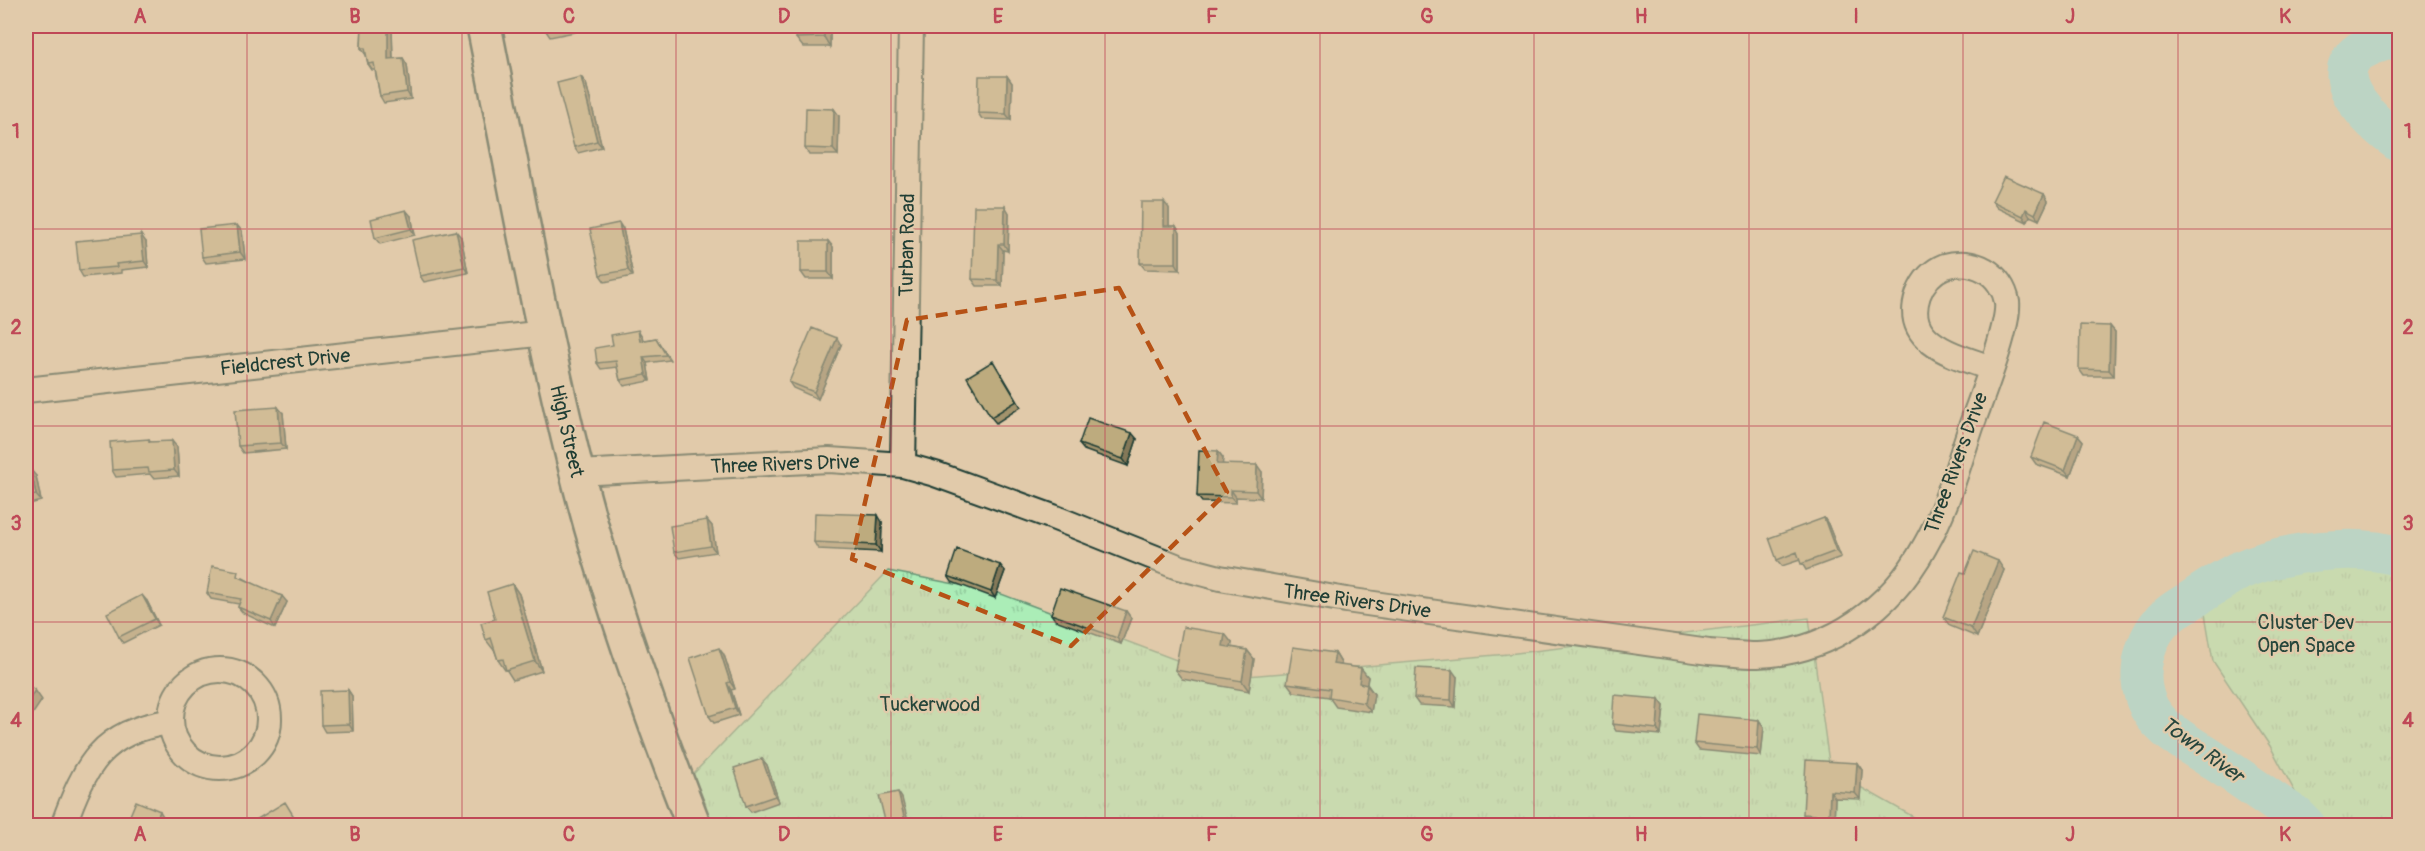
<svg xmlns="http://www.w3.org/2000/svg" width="2425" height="851" viewBox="0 0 2425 851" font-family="Pangolin,sans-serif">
	<defs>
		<pattern id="park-tufts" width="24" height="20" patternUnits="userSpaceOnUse" patternTransform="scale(1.5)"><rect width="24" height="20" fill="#abedb7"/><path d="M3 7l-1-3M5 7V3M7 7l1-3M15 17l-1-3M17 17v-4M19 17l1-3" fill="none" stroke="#93cc9e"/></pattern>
	</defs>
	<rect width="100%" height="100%" fill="#e1caaa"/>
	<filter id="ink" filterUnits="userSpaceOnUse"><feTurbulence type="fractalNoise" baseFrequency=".0167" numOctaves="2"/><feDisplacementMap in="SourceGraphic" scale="12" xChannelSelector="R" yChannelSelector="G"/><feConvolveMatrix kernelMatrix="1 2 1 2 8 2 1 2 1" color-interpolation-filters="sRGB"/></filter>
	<g filter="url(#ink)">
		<path fill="url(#park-tufts)" stroke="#659576" stroke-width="1.5" d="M2333 533 2399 550V825H2313L2270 746 2213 661 2200 584 2250 550Z
			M888 571 996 592 1224 678 1508 654 1809 618 1830 770 1928 825 685 826 672 796Z"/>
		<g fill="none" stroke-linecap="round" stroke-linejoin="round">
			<path stroke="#8ee0e5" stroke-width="40" d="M2400 37C2385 41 2368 44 2356 54 2325 82 2378 128 2400 143
				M2306 826 2296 816C2268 798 2241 778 2213 760 2190 744 2156 729 2146 701 2135 672 2145 633 2170 614 2177 608 2185 604 2193 599 2208 589 2223 579 2239 571 2281 552 2357 542 2400 557"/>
			<g stroke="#1f3d34" stroke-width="28">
				<path id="street" d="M26 390 545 333
					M903 465 911 26
					M577 473 829 460 903 465 935 474 1053 517 1178 567 1220 578 1346 600 1709 652C1725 653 1742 655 1758 655 1830 653 1892 607 1925 546 1947 508 1958 465 1972 424 1981 398 2010 326 2007 302 2005 289 1996 276 1985 270 1973 263 1958 262 1945 266 1932 271 1923 282 1918 295 1902 344 1957 356 1991 368
					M171 719a49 49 0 1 1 98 0a49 49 0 1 1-98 0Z
					M63 826C85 765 102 731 170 722"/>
			</g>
			<g stroke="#1f3d34" stroke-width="38">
				<path id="secondary" d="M484 26C514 175 540 326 577 473 607 593 649 711 694 826"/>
			</g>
			<use href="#street" stroke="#e1caaa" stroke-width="24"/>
			<use href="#secondary" stroke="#e1caaa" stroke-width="33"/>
		</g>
		<path fill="#a3936c" stroke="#1f3d34" stroke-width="1.5" d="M362 26H391L392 28 393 59 403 58 407 65 411 99 384 103 380 96 375 70H372L368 64 366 55 361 48Z
			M545 26H574L575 32 550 37 546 31Z
			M830 26V47H803L796 38Z
			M1007 76 1012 83 1011 120 982 119 978 113Z
			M581 77 586 83 602 147 578 153 574 147Z
			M834 109 839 116 838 155H809L805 148Z
			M2044 194 2048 201 2039 220 2030 216 2027 222 1997 208 1992 201Z
			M1005 206 1009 213 1008 251 1003 250 1002 286H977L972 279Z
			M1169 208V226H1176L1180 233V270L1145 269 1140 263Z
			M411 216 415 235 380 244 375 238Z
			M623 229 633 276 605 282 600 275Z
			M242 231 245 259 206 263 202 257Z
			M461 237 468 273 424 282 420 276Z
			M828 241 833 247V279H806L801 272Z
			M146 242 148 267 121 270V273L83 277 79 270Z
			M26 256 33 282 26 284Z
			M2110 326 2115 332 2114 376H2084L2079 369Z
			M642 336 643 340 656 338 670 360 647 363 650 381 624 386 620 380 617 367 601 369 597 363 613 345Z
			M841 345 818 399 793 388 789 382Z
			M998 368 1021 407 996 423 991 417Z
			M283 413 286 449 243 453 238 446Z
			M2078 435 2083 441 2070 476 2036 464 2031 457Z
			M149 439 151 442 177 447 179 476 153 478 150 474 116 477 112 470Z
			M1137 439 1128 466 1084 450 1079 444Z
			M1218 451 1223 458 1222 464 1262 472 1261 498 1236 497V503L1202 502 1197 496Z
			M26 471 36 476 41 501 26 505Z
			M1824 518 1828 524 1841 557 1806 570 1800 560 1782 566 1777 560Z
			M707 520 712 526 716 552 679 558 674 552Z
			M882 522 881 552 818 549 814 542Z
			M1000 565 1005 571 995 598 952 582 948 576Z
			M2004 570 1977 637 1950 626 1943 617 1965 573Z
			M243 578 287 602 275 628 243 613 238 607 239 604 211 599 207 593Z
			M512 584 519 594 542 671 513 680 506 669 505 670 498 660 494 649H493L486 640Z
			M147 601 159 625 123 643 119 637Z
			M1126 611 1131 618 1121 644 1055 620 1051 614Z
			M1232 643 1231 647 1247 650 1254 659 1249 691 1182 679 1175 670Z
			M1335 653 1341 663V665L1368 677 1367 684 1374 694 1371 712 1336 707 1329 697 1294 692 1287 683Z
			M724 655 735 689 731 690 739 715 714 723 709 716Z
			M1457 677 1455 707 1419 705 1414 698Z
			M348 690 352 696 353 731 325 732 321 725Z
			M1664 706 1661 735 1616 731 1612 724Z
			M1764 727 1761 756 1699 750 1694 743Z
			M762 759 767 765 779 802 751 812 746 806Z
			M1857 763 1862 770 1860 799 1835 798 1834 822 1808 821 1803 814Z"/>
		<path fill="#847858" stroke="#1f3d34" stroke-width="1.5" d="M388 26H391L392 28 393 65 388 59Z
			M571 26H574L575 32Z
			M823 26H830V47L824 37Z
			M403 58 407 65 411 99 407 92Z
			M1007 76 1012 83 1011 120 1006 114Z
			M581 77 586 83 602 147 597 141Z
			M834 109 839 116 838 155 833 149Z
			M2044 194 2048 201 2039 220 2035 214Z
			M1164 202 1169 208V232L1164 226Z
			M1005 206 1009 213 1008 251 1004 244Z
			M2026 209 2030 216 2027 222 2023 216Z
			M406 210 411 216 415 235 411 229Z
			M619 223 623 229 633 276 628 270Z
			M237 225 242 231 245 259 240 252Z
			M1176 226 1180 233V270L1176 263Z
			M456 231 461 237 468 273 464 267Z
			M141 235 146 242 148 267 144 261Z
			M828 241 833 247V279L828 272Z
			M998 244 1003 250 1002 286 997 280Z
			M26 256 33 282 29 275 26 265Z
			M2110 326 2115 332 2114 376 2109 370Z
			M638 330 642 336 644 347 640 341Z
			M837 338 841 345 818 399 814 392Z
			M643 357 647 363 650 381 646 375Z
			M278 407 283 413 286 449 281 443Z
			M1132 433 1137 439 1128 466 1123 459Z
			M2078 435 2083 441 2070 476 2065 470Z
			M172 441 177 447 179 476 174 470Z
			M1218 451 1223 458 1222 470 1217 464Z
			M1257 465 1262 472 1261 498 1256 491Z
			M31 470 36 476 41 501 36 495Z
			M1231 490 1236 497V503L1231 497Z
			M878 515 882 522 881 552 876 545Z
			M1824 518 1828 524 1841 557 1836 551Z
			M707 520 712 526 716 552 711 546Z
			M1998 561 2004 570 1977 637 1971 628Z
			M1000 565 1005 571 995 598 991 592Z
			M512 584 519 594 542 671 535 661Z
			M142 595 147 601 159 625 155 619Z
			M282 596 287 602 275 628 271 621Z
			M1126 611 1131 618 1121 644 1117 638Z
			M1225 634 1232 643 1230 655 1223 646Z
			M719 648 724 655 735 689 730 682Z
			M1247 650 1254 659 1249 691 1242 681Z
			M1335 653 1341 663 1340 673 1333 664Z
			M1361 668 1368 677 1365 693 1359 683Z
			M1452 670 1457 677 1455 707 1451 700Z
			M727 683 731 690 739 715 735 708Z
			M1367 685 1374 694 1371 712 1364 703Z
			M35 690 42 700 26 724V705Z
			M348 690 352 696 353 731 349 724Z
			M1659 699 1664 706 1661 735 1657 729Z
			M1759 720 1764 727 1761 756 1757 749Z
			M762 759 767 765 779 802 775 796Z
			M1857 763 1862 770 1860 799 1855 793Z
			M1830 791 1835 798 1834 822 1829 816Z
			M898 792 902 798 909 825H906Z
			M160 811 164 818 161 825H154Z"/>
		<path fill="#bdab7e" stroke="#1f3d34" stroke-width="1.5" d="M362 26H388V59L403 58 407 92 380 96 374 63 368 64 365 48H361Z
			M545 26H571L546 31Z
			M796 26H823L824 37 796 38Z
			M979 76H1007L1006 114 978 113Z
			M581 77 597 141 574 147 557 83Z
			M806 108 834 109 833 149 805 148Z
			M2004 176 2044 194 2035 214 2026 209 2023 216 1992 201Z
			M1141 202H1164V226H1176V263H1140Z
			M974 206H1005L1004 244H998L997 280 972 279Z
			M406 210 411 229 375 238 371 219Z
			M619 223 628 270 600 275 590 229Z
			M237 225 240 252 202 257 199 229Z
			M456 231 464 267 420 276 412 240Z
			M141 235 144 261 116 264 117 267 79 270 76 241Z
			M801 241H828V272H801Z
			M26 265 29 275 26 276Z
			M2080 325 2110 326 2109 370 2079 369Z
			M812 328 837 338 814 392 789 382Z
			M638 330 640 341 656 338 666 355 643 357 646 375 620 380 616 361 597 363 595 348 613 345 611 335Z
			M993 361 1017 401 991 417 967 377Z
			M278 407 281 443 238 446 235 410Z
			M1088 418 1132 433 1123 459 1079 444Z
			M2044 422 2078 435 2065 470 2031 457Z
			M149 439V442L172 441 174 470 149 472 148 468 112 470 110 442Z
			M1199 450 1218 451 1217 464 1257 465 1256 491 1231 490V497L1197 496Z
			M31 470 36 495 26 497V471Z
			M815 513 878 515 876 545 814 542Z
			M1824 518 1836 551 1801 564 1797 552 1777 560 1769 538Z
			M707 520 711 546 674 552 670 526Z
			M957 549 1000 565 991 592 948 576Z
			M1974 551 1998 561 1971 628 1943 617 1961 572 1965 573Z
			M212 566 238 571 237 576 282 596 271 621 238 607 241 599 207 593Z
			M512 584 535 661 506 670 503 659 498 660 491 638 486 640 481 623 495 619 487 592Z
			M1060 588 1126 611 1117 638 1051 614Z
			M142 595 155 619 119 637 107 613Z
			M1183 627 1225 634 1223 646 1247 650 1242 681 1175 670Z
			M1293 647 1335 653 1333 664 1361 668 1359 683 1367 685 1364 703 1329 697 1330 689 1287 683Z
			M719 648 730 682 727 683 735 708 709 716 690 658Z
			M1416 668 1452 670 1451 700 1414 698Z
			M26 684 35 690 26 705Z
			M348 690 349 724 321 725 320 691Z
			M1614 695 1659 699 1657 729 1612 724Z
			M1697 714 1759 720 1757 749 1694 743Z
			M762 759 775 796 746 806 734 768Z
			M1806 760 1857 763 1855 793 1830 791 1829 816 1803 814Z
			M898 792 906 825H886L879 796Z
			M136 801 160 811 154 825H126Z
			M285 802 299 825H256L254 821Z"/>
	</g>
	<path d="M0 0H2425V851H0ZM1119 288 1227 492 1071 646 852 559 907 320Z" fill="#e1caaa" fill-opacity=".55" fill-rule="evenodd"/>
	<path fill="none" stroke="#b65216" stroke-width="4.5" stroke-dasharray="12 8" stroke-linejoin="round" d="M1119 288 1227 492 1071 646 852 559 907 320Z"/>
	<path fill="none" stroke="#bf4857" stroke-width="1.5" stroke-opacity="0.55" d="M247 26V826M462 26V826M676 26V826M891 26V826M1105 26V826M1320 26V826M1534 26V826M1749 26V826M1963 26V826M2178 26V826M26 229H2400M26 426H2400M26 622H2400"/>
	<g text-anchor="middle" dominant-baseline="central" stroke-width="4.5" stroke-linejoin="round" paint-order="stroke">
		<g font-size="20" fill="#1f3d34" stroke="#e1caaa">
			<text transform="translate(907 245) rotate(-89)">Turban Road</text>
			<text transform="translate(285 362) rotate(-6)">Fieldcrest Drive</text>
			<text transform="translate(567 431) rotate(77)">High Street</text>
			<text transform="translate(1956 463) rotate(-70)">Three Rivers Drive</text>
			<text transform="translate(785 464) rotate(-2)">Three Rivers Drive</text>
			<text transform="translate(1357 601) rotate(8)">Three Rivers Drive</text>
		</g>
		<g font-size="20" fill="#26463b" stroke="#e1caaa">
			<text x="2306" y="622">Cluster Dev<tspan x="2306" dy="23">Open Space</tspan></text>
			<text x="930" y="704">Tuckerwood</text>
		</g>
		<g font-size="21" font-style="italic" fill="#25453d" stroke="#e1caaa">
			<text transform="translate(2202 750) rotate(36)">Town River</text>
		</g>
	</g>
	<rect width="2425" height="851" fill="none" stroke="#e1caaa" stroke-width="66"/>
	<rect x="33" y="33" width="2359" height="785" fill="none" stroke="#bf4857" stroke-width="2"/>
	<g font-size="20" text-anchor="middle" font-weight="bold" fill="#bf4857">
		<text x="140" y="23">A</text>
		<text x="355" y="23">B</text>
		<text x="569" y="23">C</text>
		<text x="784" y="23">D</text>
		<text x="998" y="23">E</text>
		<text x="1212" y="23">F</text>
		<text x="1427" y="23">G</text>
		<text x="1641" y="23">H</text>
		<text x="1856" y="23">I</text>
		<text x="2070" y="23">J</text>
		<text x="2285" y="23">K</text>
		<text x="16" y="138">1</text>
		<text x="2408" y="138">1</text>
		<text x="16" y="334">2</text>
		<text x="2408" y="334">2</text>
		<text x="16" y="530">3</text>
		<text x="2408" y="530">3</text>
		<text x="16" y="727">4</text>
		<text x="2408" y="727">4</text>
		<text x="140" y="841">A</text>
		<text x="355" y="841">B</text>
		<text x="569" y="841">C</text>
		<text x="784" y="841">D</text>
		<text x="998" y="841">E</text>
		<text x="1212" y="841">F</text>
		<text x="1427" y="841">G</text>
		<text x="1641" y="841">H</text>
		<text x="1856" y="841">I</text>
		<text x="2070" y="841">J</text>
		<text x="2285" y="841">K</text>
	</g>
</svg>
